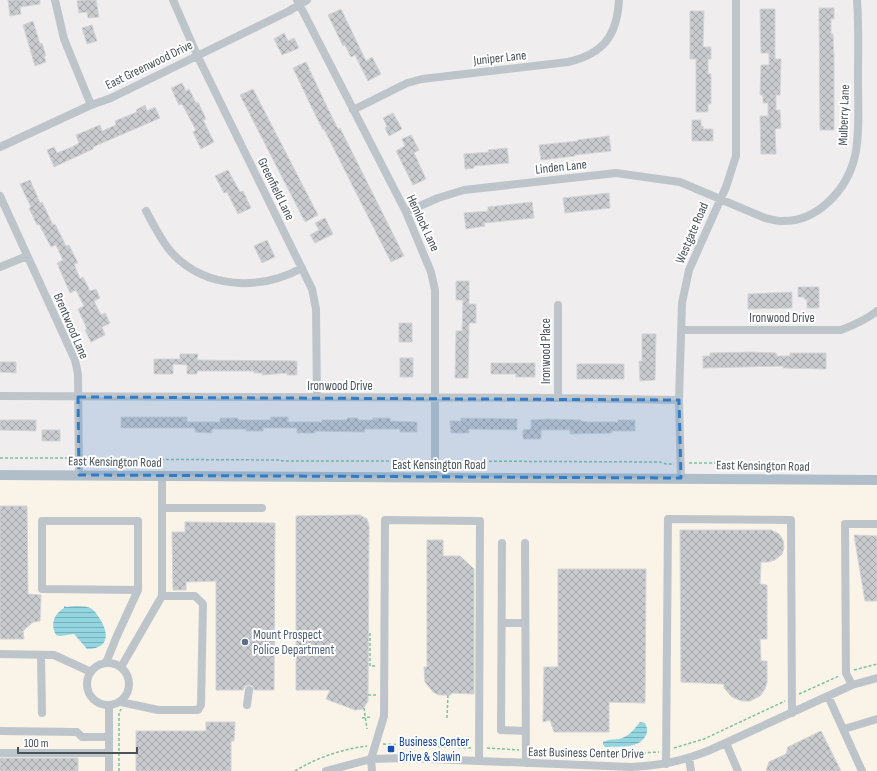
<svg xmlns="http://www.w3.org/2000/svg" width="877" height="771" viewBox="0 0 877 771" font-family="'Sofia Sans Condensed',sans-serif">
	<defs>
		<pattern id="water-rules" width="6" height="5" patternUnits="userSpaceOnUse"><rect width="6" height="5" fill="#93d5e0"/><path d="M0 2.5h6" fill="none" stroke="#7aafb8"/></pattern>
		<pattern id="building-cross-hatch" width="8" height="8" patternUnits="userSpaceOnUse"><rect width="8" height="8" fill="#c8cace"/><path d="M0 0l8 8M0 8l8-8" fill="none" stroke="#a4a7aa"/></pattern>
	</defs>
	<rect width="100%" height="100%" fill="#f0edee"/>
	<path fill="#f9f3e8" d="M0 480 877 484V771H0Z"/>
	<path fill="url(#water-rules)" d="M64 606 67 607C74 606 85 605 92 609 95 611 98 616 100 619 110 635 108 649 87 649L74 634 60 636 56 635C50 624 54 614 64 608Z
		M640 722 645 723C647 727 648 731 646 735 639 749 621 746 609 747H605L603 744V742C608 739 613 740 619 739 630 736 634 729 640 722Z"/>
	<path fill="url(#building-cross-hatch)" stroke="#d2d4d8" d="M8 0H40V4L20 7 21 14 10 16Z
		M84 0H96L99 17 88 18 87 12 79 13 77 1Z
		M819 8H834V19H831V34H833L834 59V130H820Z
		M341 9 366 61 372 57 381 74 368 81 355 55 351 57 345 45 343 46 328 15Z
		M760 9H775V59H781L780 95H776V110H780L781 128 775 129 776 154H761L760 116H768V103H763V95H760L761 65H769V53H761Z
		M690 11H704L703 47H711V59H708V74H711V104H708V112H696V59H690Z
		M33 21 40 44 42 43 46 56H44L46 62 35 66 23 25Z
		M92 25 97 41 87 44 82 28Z
		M284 33 288 41 294 38 299 48 282 55 274 39Z
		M306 62 327 107 338 129 340 128 404 256 391 262 324 129 323 130 312 108 293 68Z
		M182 83 186 91 189 89 196 103 198 102 206 119 203 120 214 142 201 149 193 132 196 130 182 104 179 105 171 88Z
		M253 89 318 215 305 222 240 95Z
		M145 105 147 111 155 107 160 118 93 147V149L54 167 47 150 54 147 57 153 72 147 79 143 76 135 100 125 102 131 116 125 115 121 137 112 136 110Z
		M393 113 402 129 389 136 385 128 387 126 383 118Z
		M692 120H701V126H703V129H713V141H692Z
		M411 135 419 150 414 153 426 179 413 185 396 151 405 146 402 139Z
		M609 136 611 151 575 155V156L541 160 539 145 578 141V140Z
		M507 148 509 163 474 166V168L465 169 464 154 489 152 488 150Z
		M228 170 240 192 243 191 251 208 238 214 227 192 224 193 215 176Z
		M30 180 40 203 42 202 53 225 55 224 66 246 69 245 78 263 74 264 80 279 83 277 90 291 96 289 100 298 94 301 101 315 105 313 110 323 102 327 105 335 91 342 85 330 87 329 78 309 84 306 76 290 70 293 57 263 63 260 56 245 51 247 39 224 37 225 29 208 31 207 20 184Z
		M609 193 610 208 565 213 563 198Z
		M532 202 534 218 484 223 485 226 466 229 464 213 488 211V207Z
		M325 218 333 234 315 243 310 235 319 230 315 223Z
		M267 240 275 257 262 263 254 246Z
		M456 281H469V304H476V323H469L468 378H455L456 331H462L463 300H456Z
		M798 287H819V308H807V299H804V297H798Z
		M792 292V308L748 309V294Z
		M399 323H412V342H399Z
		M642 334H656L655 380 640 381 639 361H642Z
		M750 352 776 353 777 356H790V353H826V369L783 368V366L703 368V356H710V353Z
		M180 354H198L197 360 297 361V375H287V373L262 375V373H254V371H197V374H187V365L173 364V374H154V359H180Z
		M400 358H413V377H400Z
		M0 362H16V373L0 372Z
		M491 363H535V377H516V374H491Z
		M577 364H624V379H577Z
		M121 417H187V422H220V418H238V420H271V417H288V422H322V420H347V418H358V420H373V418H390V421L417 422V432H400V429H365V432L315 431V433H297V428H263V431H246V429H212V433L195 432V428H121Z
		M461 418 517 419V430L469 429V433H451L450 421H461Z
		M547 419 581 420V421L588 422H618V420H635V431H612V433L570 434V430H541V439H523V430L531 429V420Z
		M0 420H36V431L0 430Z
		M42 430H60V441H42Z
		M0 506H27L28 594 41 595 40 621 33 622 23 631 24 639H0Z
		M360 515 367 519 369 526 368 701 363 709 355 710 326 699 330 690H296V516Z
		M185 522 275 523 274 690H254L253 686 249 685 245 686 243 690H216V581L186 582V590H173L172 532H185Z
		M680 530H771L779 534 783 540 784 548 782 554 775 560 768 562H761L760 584 767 585V639H760L761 661H767V682L765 689 760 696 750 701H742L732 697 724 688V684L681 682Z
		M854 535 877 536V601H865Z
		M427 540H443V556H460L474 569V694L451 693V695H439L433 692 425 682 424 667H427Z
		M558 569H646L645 703 609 702V732H554L550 720 543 722 544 667H558Z
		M206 722H235L234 741H231V771H136V731H206Z
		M821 731 841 771H766L769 762 786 754 788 747Z
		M0 758H78V771H0Z"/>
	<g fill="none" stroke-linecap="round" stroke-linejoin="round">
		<path stroke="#7dc29b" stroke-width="1.5" stroke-dasharray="3 2" stroke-linecap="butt" d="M0 458H72
			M86 459 278 460 283 461H428
			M444 461 660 462 666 464H674
			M689 463H737
			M370 633V666H377
			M854 670 877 664
			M799 694 839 676
			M368 695H377
			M364 708 367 729
			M362 718 370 717
			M447 718 448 695
			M383 744 471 748
			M487 748 519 750
			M674 748 704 739 785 701
			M533 751 622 754 659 752
			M119 771V713L121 709
			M295 771C316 758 342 749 367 746"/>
		<path stroke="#bdc5cb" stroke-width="8" d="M55 0 64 39 91 105
			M173 0 197 55 312 289 316 309 317 397
			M297 0 406 212 431 272 435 290V478
			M353 110 407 83 422 79 568 62C603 54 617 36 619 0
			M0 147 91 105 111 98 289 11 307 0
			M0 196 75 360 78 374 79 475
			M146 211C154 225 161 241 172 253 206 289 260 291 302 268
			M406 212 438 198 464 190 616 173 680 182 765 218C770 219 775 221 780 221 817 223 847 190 855 156 860 132 858 105 858 80 858 53 859 26 857 0
			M0 267 27 256
			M558 305V398
			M682 330H841C854 325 866 320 877 311
			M0 396 558 398 679 400
			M162 476V596
			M681 478 679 400 682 303 689 270 726 187 736 156V0
			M162 508H262
			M502 543 501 730 525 731
			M525 543 526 763
			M502 623H525
			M0 654 54 655 91 672
			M41 655 42 713
			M87 684a21 21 0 1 1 42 0a21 21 0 1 1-42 0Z
			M106 663 116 638 138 590V521H42V589L138 590
			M852 685 846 673 845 524H877
			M828 696 862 771
			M121 702 158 710H198L201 705 203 604 195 596H162L121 667
			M247 705 249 690
			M109 706V771
			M844 729 877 719
			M0 731 77 732 82 737H109
			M726 743 738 771
			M0 753H109
			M689 758 691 771
			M666 764 668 519 791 520 792 713
			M326 771 371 759 405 758 631 767C659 766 684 761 710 750L852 685 877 678
			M372 771 371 759 384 716 385 520 480 521 479 761"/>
		<path stroke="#b0bec9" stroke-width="10" d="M0 475 877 480"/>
	</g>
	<path fill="#307cc7" fill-opacity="0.2" stroke="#307cc7" stroke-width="3" stroke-dasharray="8 5" stroke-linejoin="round" d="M78 397 679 400 681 478 79 475Z"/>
	<circle fill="#5c6f8a" stroke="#fff" stroke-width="1.5" cx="245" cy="642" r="4"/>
	<rect fill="#1a4fb4" stroke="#fff" stroke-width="1.5" x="387" y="745" width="8" height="8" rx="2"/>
	<g text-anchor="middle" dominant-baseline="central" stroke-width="4" stroke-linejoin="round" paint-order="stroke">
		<g font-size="13" fill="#485258" stroke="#fff">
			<text transform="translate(500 58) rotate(-6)">Juniper Lane</text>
			<text transform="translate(149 65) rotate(-26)">East Greenwood Drive</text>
			<text transform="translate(844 115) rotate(-88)">Mulberry Lane</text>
			<text transform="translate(561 167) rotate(-6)">Linden Lane</text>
			<text transform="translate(276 189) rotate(64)">Greenfield Lane</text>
			<text transform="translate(423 223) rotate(65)">Hemlock Lane</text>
			<text transform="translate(692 233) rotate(-67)">Westgate Road</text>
			<text x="782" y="318">Ironwood Drive</text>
			<text transform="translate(71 326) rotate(67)">Brentwood Lane</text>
			<text transform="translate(546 351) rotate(-90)">Ironwood Place</text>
			<text x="340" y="386">Ironwood Drive</text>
			<text transform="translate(115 462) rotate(1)">East Kensington Road</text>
			<text x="439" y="465">East Kensington Road</text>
			<text transform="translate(763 466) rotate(1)">East Kensington Road</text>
			<text transform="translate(586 753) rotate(1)">East Business Center Drive</text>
		</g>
		<g font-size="13" fill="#4e5e75" stroke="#fff" text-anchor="start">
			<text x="253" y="635">Mount Prospect<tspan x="253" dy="15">Police Department</tspan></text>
		</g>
		<g font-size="13" fill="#164399" stroke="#fff" text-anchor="start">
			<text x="399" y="742">Business Center<tspan x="399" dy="15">Drive &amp; Slawin</tspan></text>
		</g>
	</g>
	<path d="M18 747v6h119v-6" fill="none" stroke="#485258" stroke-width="2"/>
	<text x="24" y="747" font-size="12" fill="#485258" stroke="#ffffff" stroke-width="3" paint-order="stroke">100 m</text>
</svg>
